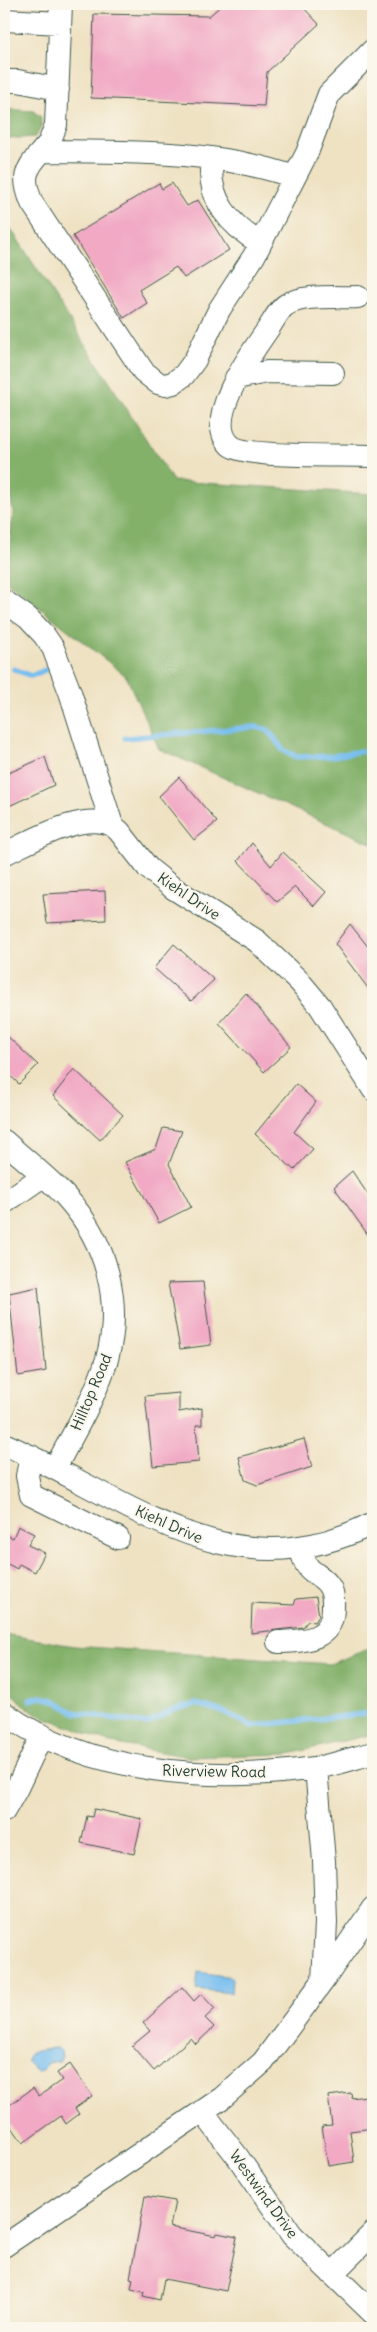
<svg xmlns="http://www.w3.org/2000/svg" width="377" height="2332" viewBox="0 0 377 2332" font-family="Delius,sans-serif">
	<rect width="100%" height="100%" fill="#fbf7ec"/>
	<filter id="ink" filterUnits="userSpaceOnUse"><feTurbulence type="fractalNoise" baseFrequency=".02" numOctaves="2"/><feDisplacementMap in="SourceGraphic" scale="10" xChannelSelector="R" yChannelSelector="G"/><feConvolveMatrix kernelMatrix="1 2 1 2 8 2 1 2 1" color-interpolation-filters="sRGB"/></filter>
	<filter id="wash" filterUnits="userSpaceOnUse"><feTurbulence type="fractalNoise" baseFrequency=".0096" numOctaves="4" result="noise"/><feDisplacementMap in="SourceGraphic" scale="20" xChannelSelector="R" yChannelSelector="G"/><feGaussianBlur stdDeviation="1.12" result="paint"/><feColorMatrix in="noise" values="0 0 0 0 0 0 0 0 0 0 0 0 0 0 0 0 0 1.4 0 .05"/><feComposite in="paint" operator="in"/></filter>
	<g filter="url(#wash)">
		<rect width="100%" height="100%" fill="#efe2c3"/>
		<path fill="#83b16a" stroke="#51774f" d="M4 109 33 111 41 117V128L35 137 4 139Z
			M4 218 173 481 373 494V844L159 749 126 676 6 581 13 512 4 463Z
			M4 1634 74 1646 330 1664 373 1647V1734L289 1754 189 1757 111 1743 34 1713 4 1687Z"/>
		<path fill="#77beef" stroke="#4b7e92" d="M198 1972 232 1977 231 1993 196 1989Z
			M52 2048H57L61 2051 62 2057 59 2061 48 2063 42 2071 37 2072 27 2062C28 2048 42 2052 52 2048Z"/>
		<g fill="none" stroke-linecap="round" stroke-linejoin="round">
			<path stroke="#77beef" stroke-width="5.5" d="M14 669 31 676 45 670
				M125 738 256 727 268 730 283 750 297 757 333 756 361 751 373 756
				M30 1700 40 1697 54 1700 73 1712 147 1724 173 1710 196 1704 224 1712 251 1726 373 1713"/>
		</g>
		<g id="blocks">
			<path fill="#f1a9c4" d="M223 4H300L319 24 267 72 264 106 91 98 94 14 209 16Z
				M159 183 162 189 172 183 187 206 198 200 229 250 184 278 176 267 139 290 147 303 124 318 73 236Z
				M45 757 54 785 7 807 4 799V775Z
				M179 777 217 822 194 840 159 796Z
				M252 843 271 866 283 852 326 892 314 906 295 887 277 902 238 861Z
				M105 891 106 920 47 923 43 894Z
				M350 924 373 953V995L335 944Z
				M174 944 214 980 191 1001 154 968Z
				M246 993 291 1047 264 1072 219 1023Z
				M4 1033 38 1065 19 1084 4 1070Z
				M74 1069 123 1115 100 1140 53 1096Z
				M296 1084 316 1102 294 1132 313 1149 294 1170 255 1134Z
				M163 1128 182 1131 169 1164 191 1207 159 1223 125 1162 156 1149Z
				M352 1171 373 1202V1242L334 1187Z
				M203 1282 211 1345 180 1349 168 1283Z
				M38 1287 46 1371 18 1376 9 1293Z
				M179 1393V1412L202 1408V1425H196L199 1462 153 1466 145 1396Z
				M304 1439 312 1467 257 1485 245 1480 239 1457Z
				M18 1526 34 1534 28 1545 45 1553 35 1572 19 1564 17 1569 4 1562V1534L13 1538Z
				M316 1597 319 1616 315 1622 308 1621 303 1627 251 1633 252 1603 294 1605 296 1599Z
				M94 1809 142 1819 134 1854 81 1843 87 1816 92 1817Z
				M182 1987 194 2001 201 1994 215 2009 205 2018 214 2027 196 2044 191 2038 154 2071 132 2046 150 2031 143 2023Z
				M70 2064 92 2096 75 2108 79 2114 66 2124 61 2116 23 2143 4 2116V2109L33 2088 39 2096 62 2080 57 2073Z
				M351 2093 352 2098 373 2095V2128L350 2131 354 2162 328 2166 322 2126 332 2125 328 2096Z
				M145 2196 175 2201 170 2227 216 2236 217 2233 237 2237 226 2291 164 2279 160 2300 143 2296 144 2292 131 2289 133 2279 130 2278Z"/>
		</g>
	</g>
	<g filter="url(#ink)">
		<use href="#blocks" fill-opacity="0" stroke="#3e5649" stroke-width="1"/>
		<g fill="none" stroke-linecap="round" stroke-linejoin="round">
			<g stroke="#3e5649" stroke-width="24">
				<path id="minor" d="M4 20 60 23
					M4 81H18L58 89
					M42 151 49 143 56 125 61 4
					M212 158C206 197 228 224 260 243
					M294 177C214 149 126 152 42 151 24 170 22 179 32 203L143 371 158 383 165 385 173 383 184 375 195 360 219 310 254 256 307 153 329 94 373 50
					M358 297C339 298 302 294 286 305 279 309 273 322 268 329 253 351 202 419 230 445 245 459 347 454 373 456
					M236 378 267 372 333 373
					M4 601 28 618 44 635 53 648 70 692 112 825 119 831 148 868 173 888 257 941 299 981 320 1006 373 1089
					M4 854C32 841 81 811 112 825
					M4 1141C24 1159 47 1177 66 1197 106 1241 123 1301 107 1359 96 1396 73 1434 55 1468
					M4 1203 43 1176
					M4 1444C128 1498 232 1596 373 1523
					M31 1456 27 1476 31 1495 118 1538
					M278 1642C303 1641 332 1641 333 1609 333 1601 334 1593 329 1586 325 1579 318 1576 312 1571 304 1565 303 1556 300 1547
					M4 1713C90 1775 213 1782 315 1768 334 1765 354 1758 373 1753
					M4 1811 16 1790 42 1735
					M323 1981 373 1908
					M202 2111 237 2156 292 2235 373 2313
					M4 2246 222 2098 263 2062 323 1981 326 1923 324 1861 316 1768
					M332 2274 373 2233"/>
			</g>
			<use href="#minor" stroke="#fff" stroke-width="22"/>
		</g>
	</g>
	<g text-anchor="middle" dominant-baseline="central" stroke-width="4.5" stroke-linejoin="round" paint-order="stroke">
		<g font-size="15" fill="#1f3d34" stroke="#fbf7ec">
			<text transform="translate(189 896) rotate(34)">Kiehl Drive</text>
			<text transform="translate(91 1392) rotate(-67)">Hilltop Road</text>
			<text transform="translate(169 1524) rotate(24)">Kiehl Drive</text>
			<text transform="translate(214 1771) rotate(1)">Riverview Road</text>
			<text transform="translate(264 2194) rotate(54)">Westwind Drive</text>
		</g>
	</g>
	<rect width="377" height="2332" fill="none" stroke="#fbf7ec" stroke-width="20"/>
</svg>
